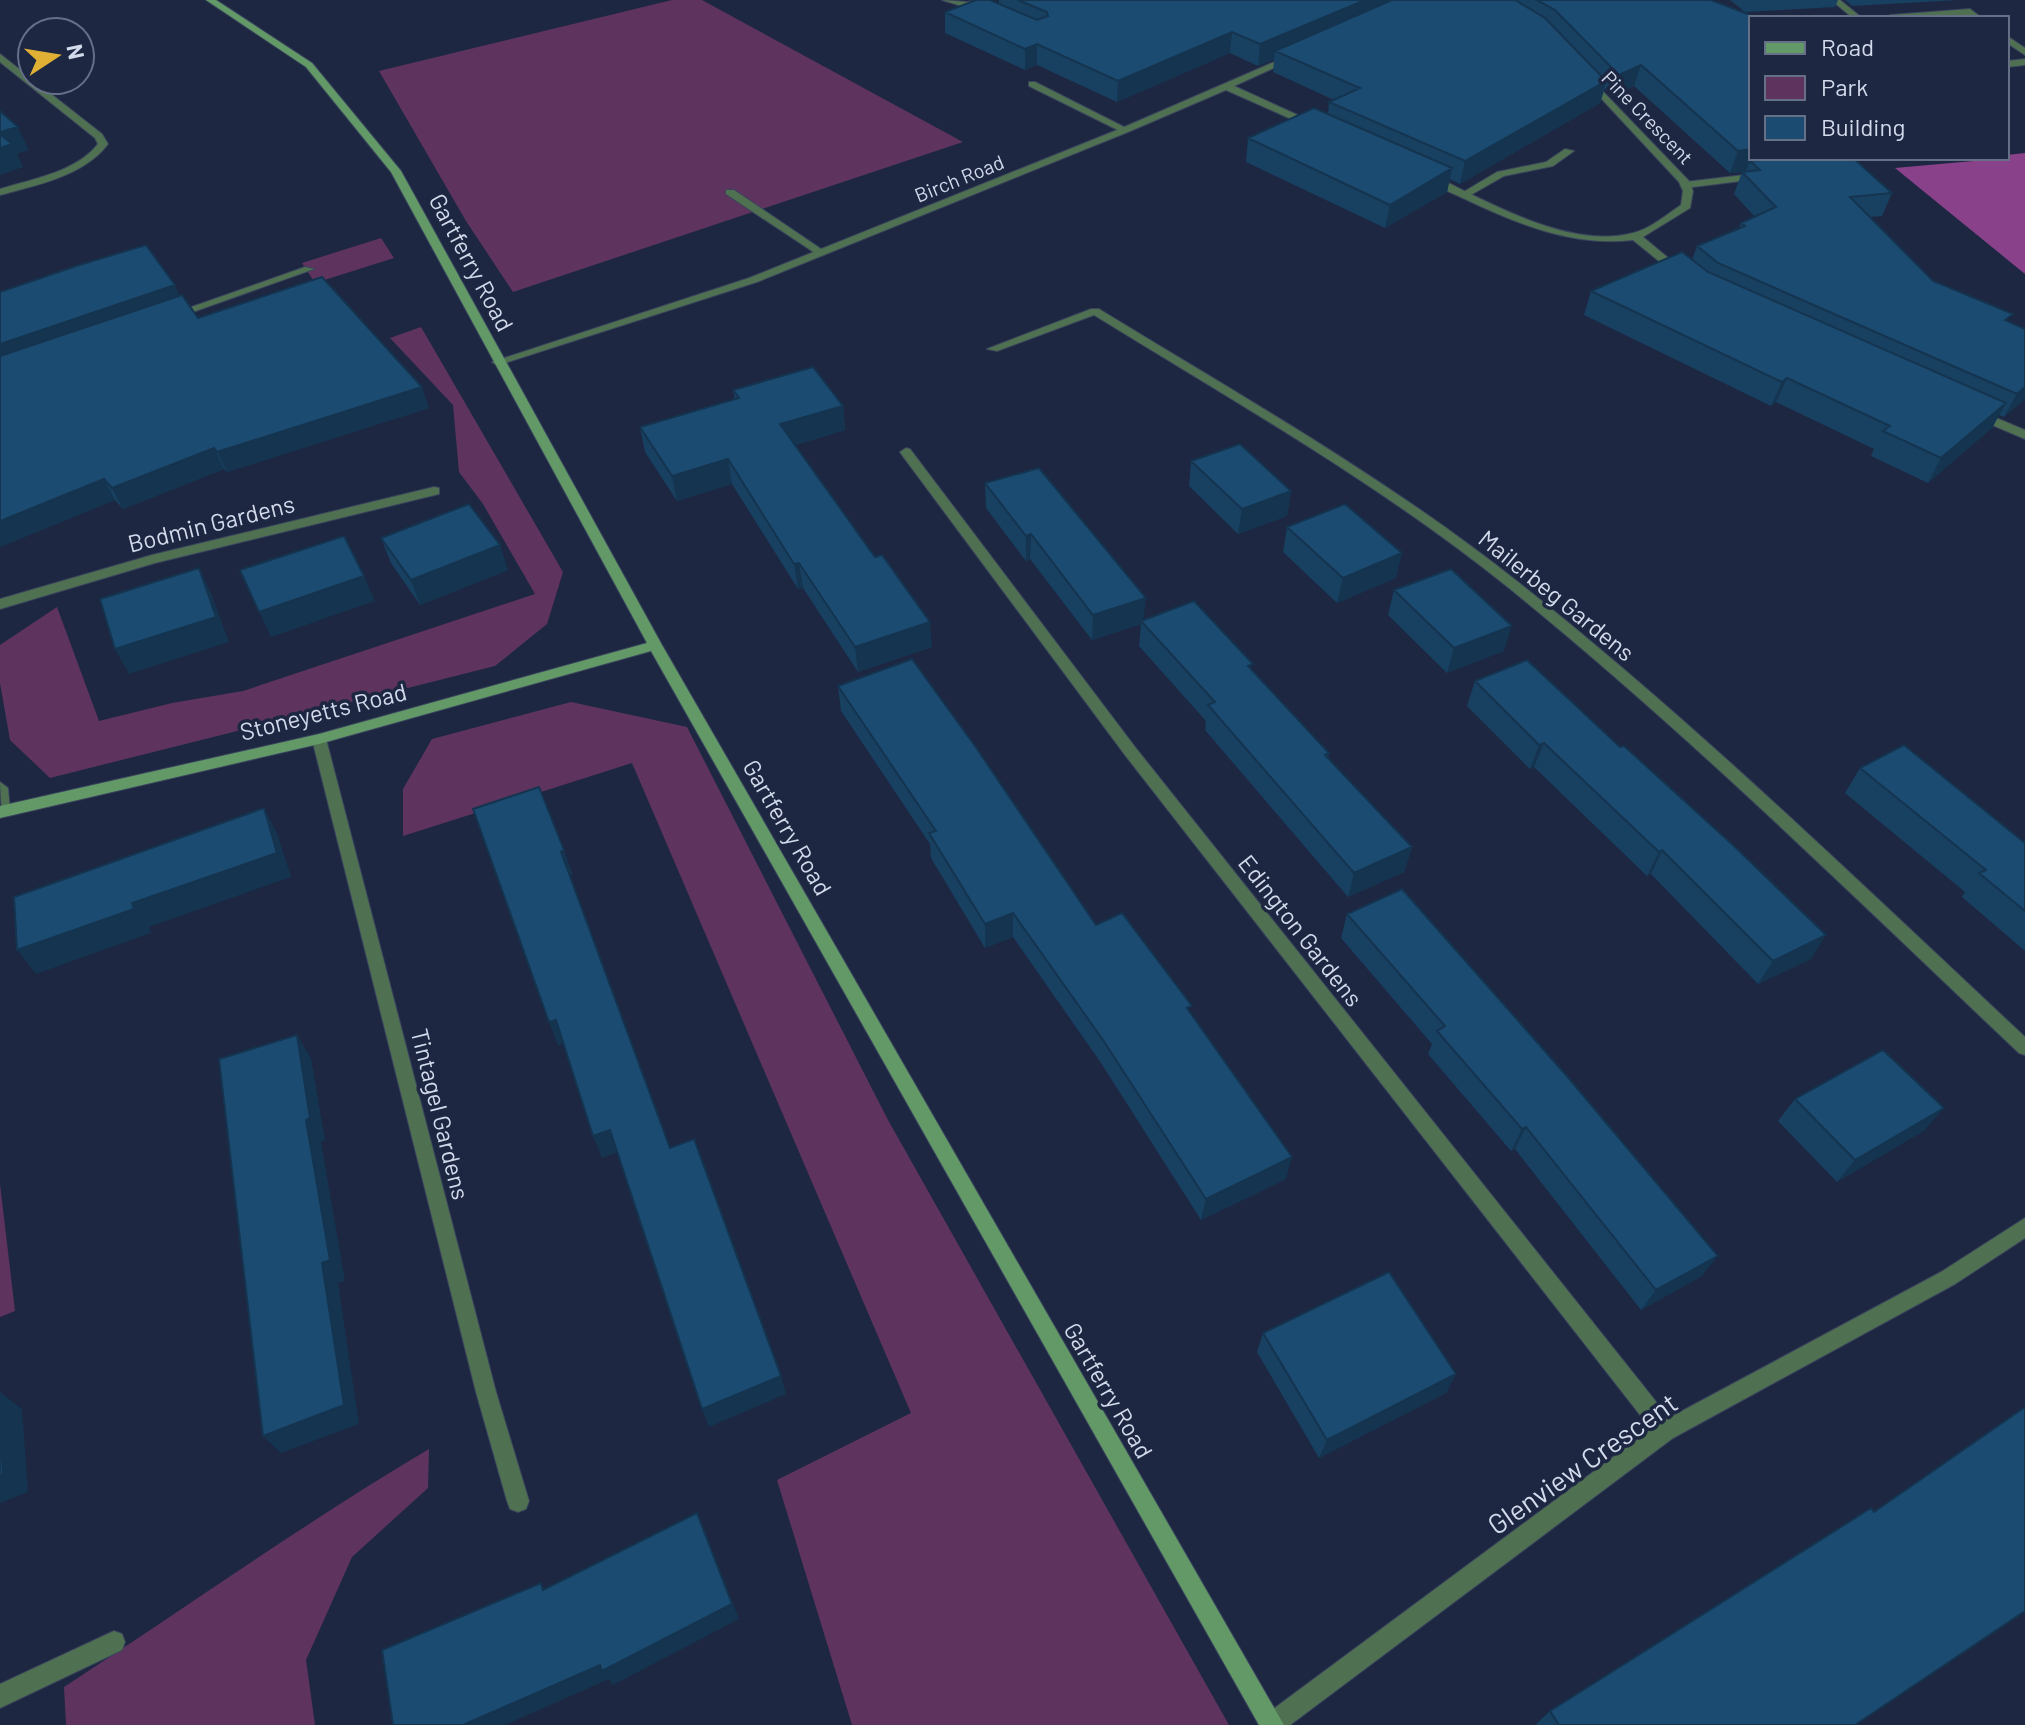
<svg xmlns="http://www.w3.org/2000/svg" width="2025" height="1725" viewBox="0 0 2025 1725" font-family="Barlow,sans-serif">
	<rect width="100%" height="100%" fill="#1d2742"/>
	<path fill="#5e345f" d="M672 0H702L963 142 513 292 466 221 379 71Z
		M381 238 394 258 315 283 302 263Z
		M421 327 563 572 547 624 495 666 50 778 10 740 0 683V645L57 607 99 721 172 703 243 691 535 594 483 504 459 472 453 405 390 338Z
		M571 702 687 727 888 1120 1229 1725H852L777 1480 911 1413 632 763 403 836V789L432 739Z
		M0 1184 15 1311 0 1317Z
		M429 1449 428 1488 352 1557 306 1660 315 1725H66L64 1687C186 1608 304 1523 429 1449Z"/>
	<path fill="#89418a" d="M2025 153V274L1895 168 2007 158V155Z"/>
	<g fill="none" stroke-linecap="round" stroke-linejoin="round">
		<g stroke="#3a445d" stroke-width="2">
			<path id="lane" d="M1029 82H1035L1130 130 1122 132 1029 86Z
				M1565 149 1574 151 1553 166 1504 176 1469 196 1460 194 1497 172 1546 162Z
				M1761 173 1766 176 1765 178 1685 188 1680 185 1685 182Z
				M726 190H734L827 253 818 255 726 194Z"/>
		</g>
		<g stroke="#3a445d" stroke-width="2">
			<path id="street" d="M942 0 967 2 983 0 968 8Z
				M1831 0H1840L1862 18H1853Z
				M1970 9 1982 18H1972L1968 15 1886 18 1890 15Z
				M2007 36 2025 48V55L2007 43Z
				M0 54 102 134 108 144C84 176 37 185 0 195V189C32 179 76 172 98 144L95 138 0 62Z
				M1288 56 1296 58 1234 86 1315 123V127H1309L1226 90 1128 132 757 282 502 364 498 366 492 362 749 278 1122 128Z
				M2025 59V65L2007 67V61Z
				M1588 76 1689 181 1693 191 1690 208 1643 237 1684 271V275H1676L1633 240C1574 247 1520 225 1467 200 1453 193 1435 187 1423 177L1432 175C1487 201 1569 250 1633 233 1650 229 1666 215 1681 205L1683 191 1679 182 1585 81V77Z
				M305 267 314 269 176 318 166 316Z
				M1091 309H1099C1241 396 1387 478 1518 582 1696 723 1859 882 2025 1037V1055L2019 1053C1852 895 1688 733 1509 588 1380 484 1235 402 1094 315L997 351 987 349Z
				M1975 409 2025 430V439L1971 416 1969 413Z
				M906 448 910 449 1135 747 1669 1418 1941 1272 2025 1218V1238L1955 1284 1673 1438 1290 1725H1261L1264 1716 1651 1429 1125 755 902 455 900 452Z
				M434 487 439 488V494L155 563 0 609V599L152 555Z
				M319 734 326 739 496 1392 529 1501 526 1509 518 1512 510 1509 507 1501 476 1392 312 739Z
				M0 782 8 788 10 811 2 817Z
				M114 1631 122 1634 125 1642 122 1650 0 1708V1684Z"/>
		</g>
		<g stroke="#3a445d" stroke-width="2">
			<path id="secondary" d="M206 0H216L312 63 401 171 662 645 1284 1725H1259L651 651 319 744 0 818V806L319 734 647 643 391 172 306 67Z"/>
		</g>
		<use href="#lane" fill="#4f7051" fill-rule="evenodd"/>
		<use href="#street" fill="#4f7051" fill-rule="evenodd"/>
		<use href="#secondary" fill="#629967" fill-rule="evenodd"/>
	</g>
	<path fill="#184061" d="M999 0H1711L1751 158 1892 193 1882 216 1870 217 1933 281 2009 322 2025 329V399L2004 417 1999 415 1992 428 1928 483 1871 456 1874 449 1776 402 1771 406 1584 315 1591 291 1692 260 1697 246 1739 228 1741 223 1755 217 1734 194 1742 172 1730 173 1634 86 1613 97 1605 88 1600 103 1460 184 1450 179 1447 192 1385 228 1246 162 1248 138 1328 114 1329 102 1334 100 1273 72 1274 59 1258 66 1230 53 1117 102 1037 65 1025 70 945 33V12L999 4Z
		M1730 0H1838L1835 7 1745 12Z
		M1845 0H1958L1852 6Z
		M179 296 198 318 429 408 227 472 224 469 123 509 115 500 0 547Z
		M733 390 843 406 845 430 795 445 932 647 858 672 803 588 798 589 732 484 677 501 645 452 640 427 735 400Z
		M1191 461 1291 491 1287 516 1238 534 1189 486Z
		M985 483 1144 621 1252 670 1329 753 1328 758 1412 847 1404 872 1348 897 1205 730 1206 721 1139 646 1141 624 1092 640 1030 559 1026 561 986 508Z
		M1287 527 1396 578 1337 603 1283 552Z
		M381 538 508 570 420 605 391 563Z
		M1394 590 1504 651 1447 673 1388 615Z
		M1475 681 1811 959 1758 984 1651 874 1647 876 1534 767 1530 769 1467 706Z
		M838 686 1191 1013 1286 1179 1201 1220 1101 1063 1013 937 985 948 931 858 930 844 841 711Z
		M1860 768 2025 843V951L1962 897 1965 892 1845 793Z
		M1347 914 1702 1276 1641 1310 1515 1149 1511 1151 1428 1054 1432 1044 1341 938Z
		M1795 1099 1925 1130 1837 1182 1778 1121Z
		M1263 1333 1456 1374 1446 1393 1319 1458 1257 1352Z
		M1550 1711 1855 1725H1537L1536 1724Z"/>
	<path fill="#14344f" d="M1365 0H1409L1275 51 1274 59 1258 66 1260 44Z
		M1232 32 1230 53 1117 102 1118 81Z
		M1037 44V65L1025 70V49Z
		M1641 65 1634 86 1613 97 1619 75Z
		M1606 81 1600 103 1460 184 1465 161Z
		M18 127 29 150 17 154 23 167 0 175V132Z
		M1751 149V158H1812L1750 161 1746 171 1730 173 1738 151Z
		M1452 168 1447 192 1385 228 1390 205Z
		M175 285 183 305 0 368V344Z
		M1787 378 1776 402 1771 406 1782 382Z
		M422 387 429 408 227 472 217 452Z
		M2025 387V399L2004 417 2017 394Z
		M2006 403 1992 428 1928 483 1941 458Z
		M843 406 845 430 783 448 780 424Z
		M214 448 224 469 123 509 112 488Z
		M728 459 732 484 677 501 672 476Z
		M104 479 115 500 0 547V521Z
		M1291 491 1287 516 1238 534 1242 509Z
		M1031 534 1030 559 1026 561V536Z
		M500 545 508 570 420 605 411 580Z
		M1402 553 1396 578 1337 603 1343 578Z
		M799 563 803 588 798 589 794 564Z
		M199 568 211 593 229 642 129 674 115 649Z
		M364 576 375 601 271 637 259 612Z
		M1146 598 1143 623 1141 621V624L1092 640 1093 615Z
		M930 622 932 647 858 672 855 647Z
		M1512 626 1504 651 1447 673 1454 648Z
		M1544 743 1534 767 1530 769 1539 745Z
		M264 808 277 833 291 877 149 927 151 933 36 974 17 950 132 903Z
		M1412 847 1404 872 1348 897 1354 873Z
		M564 850 573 875 569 876 561 852Z
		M1662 850 1651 874 1647 876 1659 852Z
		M1013 913V937L985 948V924Z
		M1826 935 1811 959 1758 984 1773 961Z
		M556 1020 565 1043 558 1046 549 1022Z
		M297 1035 311 1058 325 1140 321 1142 345 1281 338 1283 359 1424 281 1453 263 1436 322 1263Z
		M1944 1108 1925 1130 1837 1182 1855 1160Z
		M1526 1127 1515 1149 1511 1151 1522 1129Z
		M610 1130 619 1152 602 1158 593 1136Z
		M1292 1157 1286 1179 1201 1220 1206 1199Z
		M1718 1256 1702 1276 1641 1310 1656 1290Z
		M1456 1374 1446 1393 1319 1458 1327 1440Z
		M781 1376 786 1394 709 1427 702 1409Z
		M0 1392 22 1409 28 1492 0 1503Z
		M697 1513 704 1529 739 1619 613 1685 609 1679 505 1725H463Z"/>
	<path fill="#1c4b71" stroke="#14344f" stroke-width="2" d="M976 0H990L1037 20 1048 16 1047 12 1018 0H1365L1260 44 1232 32 1118 81 1037 44 1025 49 945 12Z
		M1392 0H1515L1545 18 1606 81 1465 161 1329 102 1360 88 1275 51Z
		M1537 0H1711L1758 18H1751V149L1738 151 1641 65 1619 75 1555 10Z
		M1314 108 1452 168 1390 205 1248 138Z
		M0 111 18 127 0 132Z
		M0 134 12 144 0 148Z
		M1775 158H1853L1892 193 1850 197 1933 281 2013 314 2005 320 2025 329V387L2017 394 1718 263 1697 246 1745 226 1741 223 1776 207 1742 172 1760 170 1750 161Z
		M146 245 175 285 0 344V292L76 266Z
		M1682 252 1708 272 2006 403 1941 458 1883 431 1890 426 1787 378 1782 382 1591 291Z
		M322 277 422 387 217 452 214 448 112 488 104 479 0 521V356L182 295 198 318Z
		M813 367 843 406 780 424 875 557 882 555 930 622 855 647 799 563 794 564 728 459 672 476 640 427 739 398 733 390Z
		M1240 444 1291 491 1242 509 1191 461Z
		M1039 468 1146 598 1093 615 1031 534 1026 536 985 483Z
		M469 504 500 545 411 580 381 538Z
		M1345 504 1402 553 1343 578 1287 527Z
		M344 536 364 576 259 612 240 570Z
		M199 568 216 617 115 649 100 599Z
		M1451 569 1512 626 1454 648 1394 590Z
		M1194 601 1253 664 1248 666 1329 753 1325 755 1412 847 1354 873 1208 705 1215 702 1141 621Z
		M912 659 975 746 1096 925 1122 913 1192 1006 1187 1008 1292 1157 1206 1199 1103 1040 1013 913 985 924 929 833 936 831 838 686Z
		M1527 660 1620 747 1624 746 1734 846 1826 935 1773 961 1662 850 1659 852 1544 743 1539 745 1475 681Z
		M1904 745 2025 843V911L1979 873 1986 870 1860 768Z
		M539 787 564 850 561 852 670 1148 694 1139 781 1376 702 1409 610 1130 593 1136 556 1020 549 1022 473 809Z
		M264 808 277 853 132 903 134 909 17 950 14 897Z
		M1402 889 1566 1075 1718 1256 1656 1290 1526 1127 1522 1129 1437 1031 1445 1026 1347 914Z
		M297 1035 310 1118 306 1120 330 1260 322 1263 344 1405 263 1436 219 1059Z
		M1883 1050 1944 1108 1855 1160 1795 1099Z
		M1389 1272 1456 1374 1327 1440 1263 1333Z
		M2025 1407V1611L1855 1725H1559L1550 1711 1871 1508 1874 1512Z
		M0 1420 3 1474 0 1476Z
		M697 1513 732 1604 602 1671 600 1665 463 1725H393L382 1650 541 1583 543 1590Z"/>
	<g text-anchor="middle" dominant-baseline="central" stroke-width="7" stroke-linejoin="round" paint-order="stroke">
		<g font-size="20" fill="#d2daeb" stroke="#1d2742">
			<text transform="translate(1648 117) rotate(46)">Pine Crescent</text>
			<text transform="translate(959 178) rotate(-22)">Birch Road</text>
		</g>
		<g font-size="24" fill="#d2daeb" stroke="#1d2742">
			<text transform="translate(472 262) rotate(62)">Gartferry Road</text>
			<text transform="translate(211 523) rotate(-14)">Bodmin Gardens</text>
			<text transform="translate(1557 595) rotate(39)">Mailerbeg Gardens</text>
			<text transform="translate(323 711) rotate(-14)">Stoneyetts Road</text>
			<text transform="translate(788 827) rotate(60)">Gartferry Road</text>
			<text transform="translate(1301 930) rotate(52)">Edington Gardens</text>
			<text transform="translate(441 1114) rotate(76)">Tintagel Gardens</text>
			<text transform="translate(1109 1390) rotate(60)">Gartferry Road</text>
		</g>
		<g font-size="28" fill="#d2daeb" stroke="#1d2742">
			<text transform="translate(1582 1463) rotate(-35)">Glenview Crescent</text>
		</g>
	</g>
	<rect x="1749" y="16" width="260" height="144" fill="#1d2742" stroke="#656f86" stroke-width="2"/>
	<rect x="1765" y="42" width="40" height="12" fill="#629967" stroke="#656f86" stroke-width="2"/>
	<text x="1821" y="56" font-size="24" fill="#d2daeb">Road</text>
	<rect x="1765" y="76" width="40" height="24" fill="#5e345f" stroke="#656f86" stroke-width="2"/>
	<text x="1821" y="96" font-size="24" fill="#d2daeb">Park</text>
	<rect x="1765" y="116" width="40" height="24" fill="#1c4b71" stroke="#656f86" stroke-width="2"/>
	<text x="1821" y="136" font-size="24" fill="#d2daeb">Building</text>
	<g transform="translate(56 56) rotate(78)"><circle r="38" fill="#1d2742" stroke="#656f86" stroke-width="2"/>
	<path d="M0-6L14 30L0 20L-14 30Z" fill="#dfb034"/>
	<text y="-12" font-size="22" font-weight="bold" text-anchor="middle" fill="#d2daeb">N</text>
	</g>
</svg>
